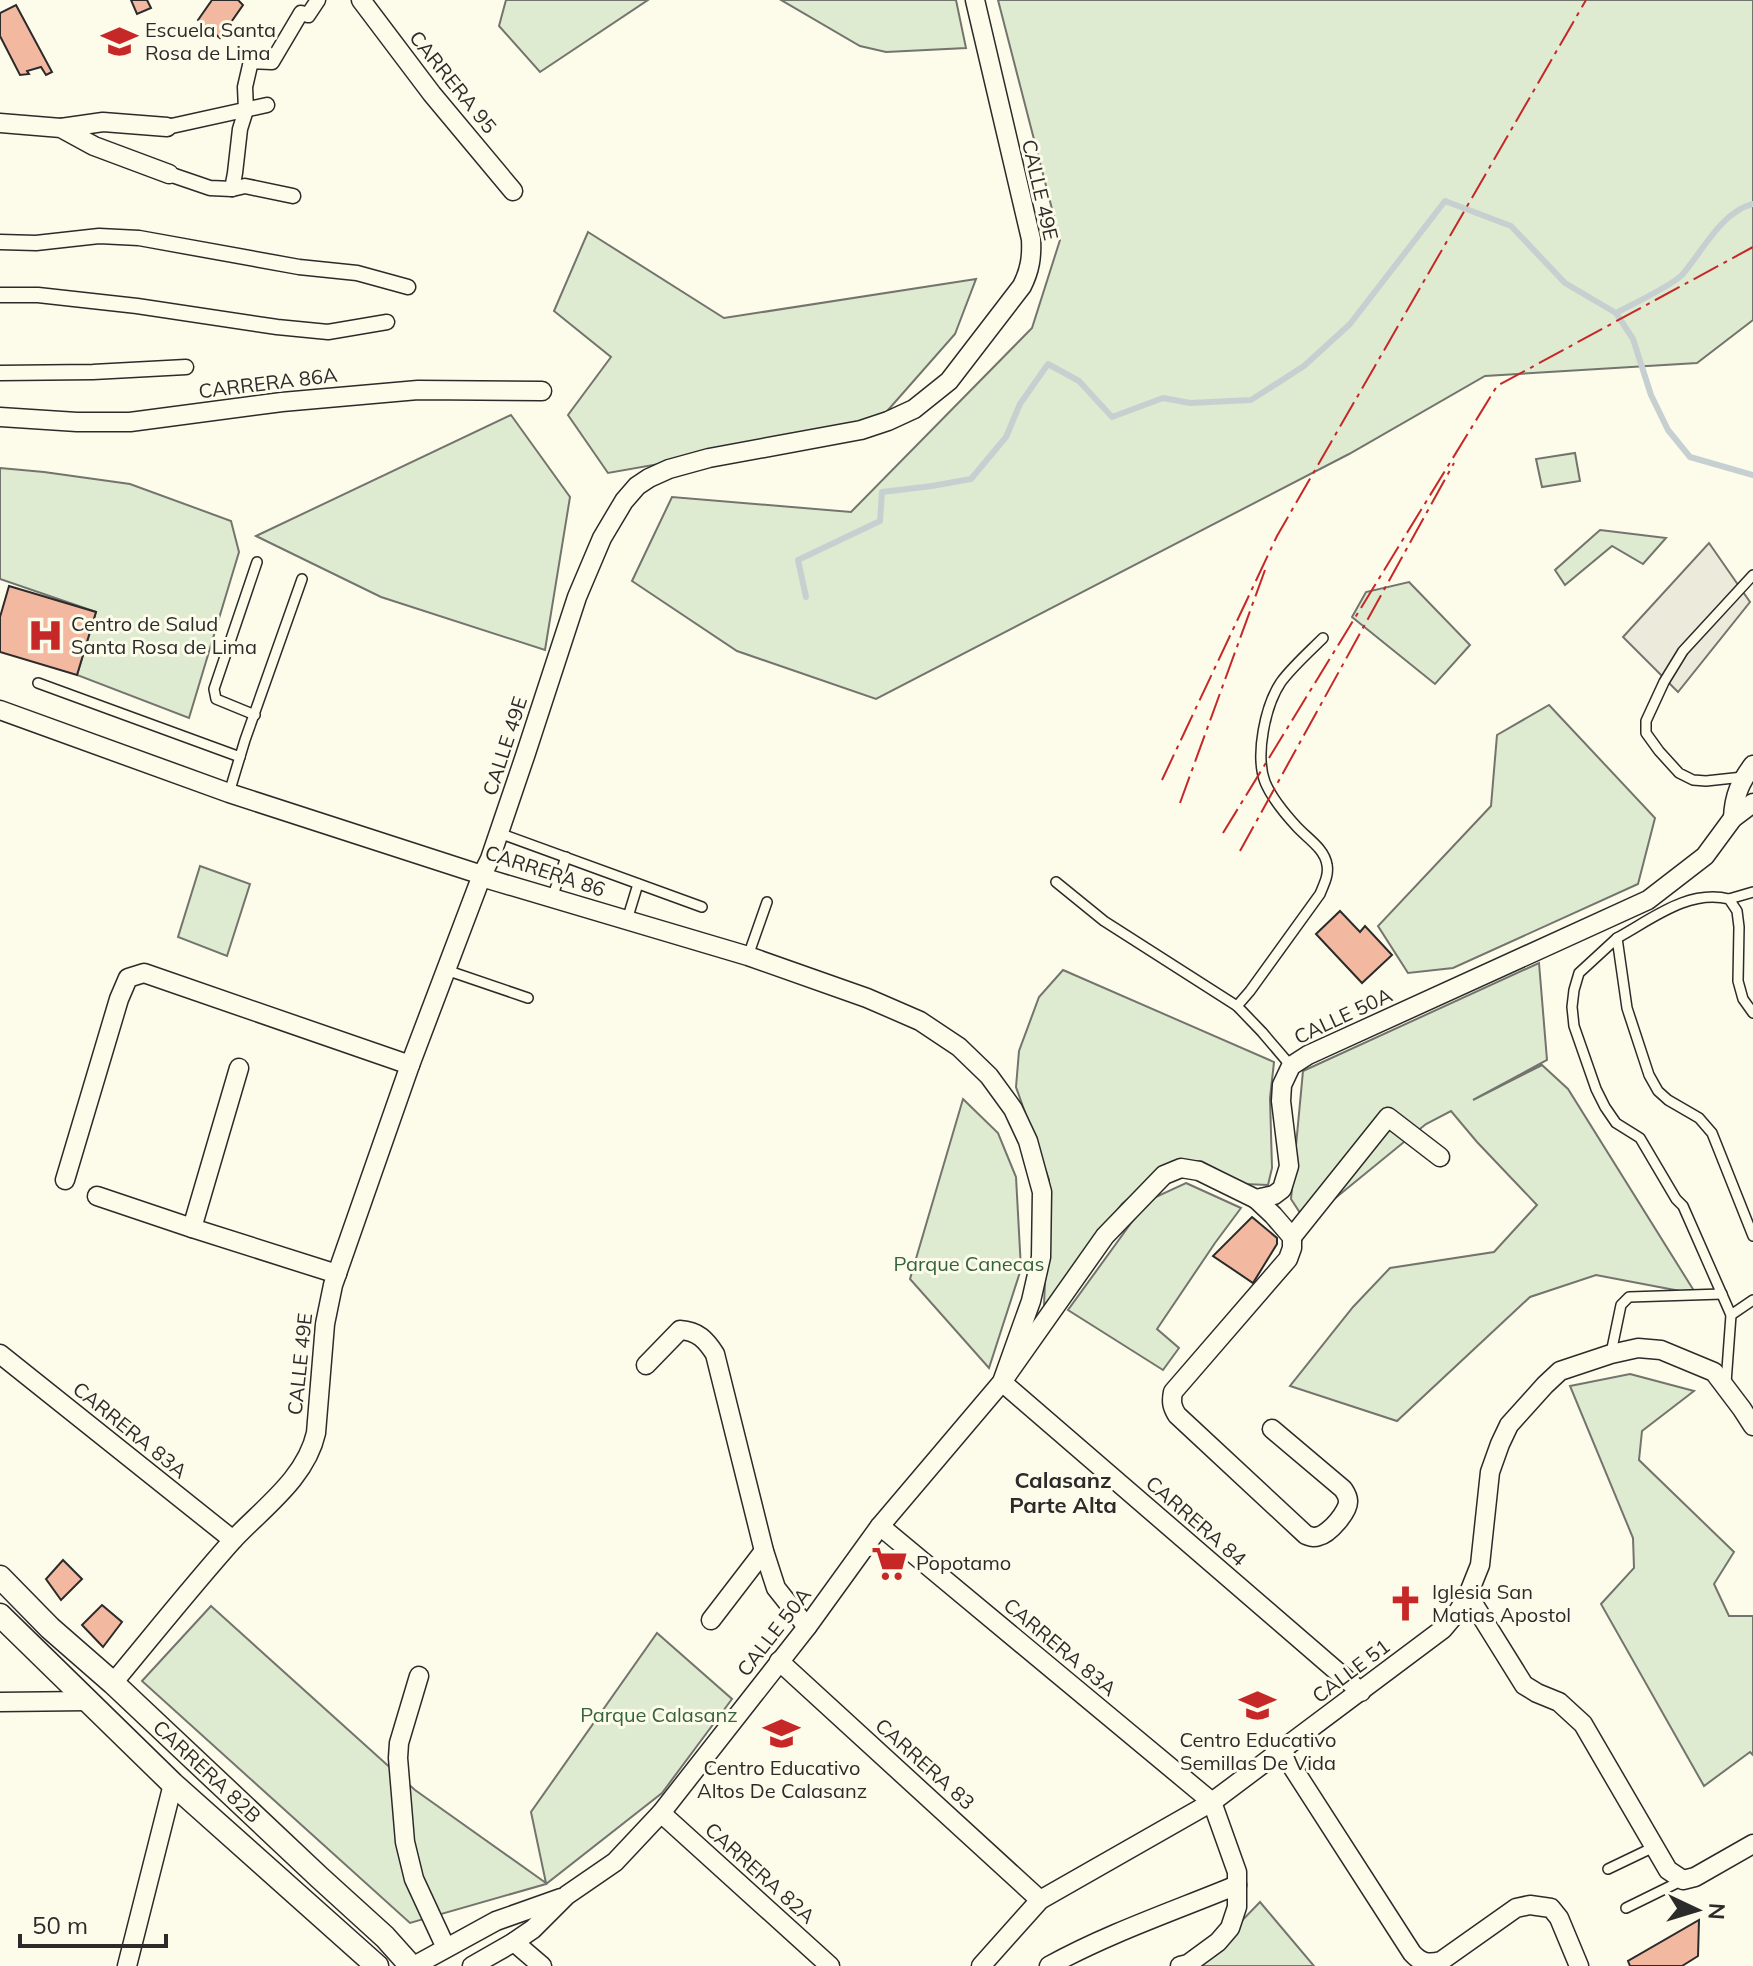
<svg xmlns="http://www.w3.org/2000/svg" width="1753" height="1966" font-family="Mulish,sans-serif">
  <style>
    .green { fill: #deebd1; stroke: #74746e; stroke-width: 2 }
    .parking { fill: #eceadb; stroke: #74746e; stroke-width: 2 }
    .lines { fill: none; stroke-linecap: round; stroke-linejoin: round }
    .stream { stroke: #c7d0d0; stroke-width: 6 }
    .building { fill: #f2b8a0; stroke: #2b2b2b; stroke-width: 2 }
    .service-casing { stroke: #2b2b2b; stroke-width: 12 }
    .pedestrian-casing { stroke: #2b2b2b; stroke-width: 17 }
    .minor-casing { stroke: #2b2b2b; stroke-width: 21 }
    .tertiary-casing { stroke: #2b2b2b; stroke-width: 25 }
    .service { stroke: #fdfbea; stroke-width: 9 }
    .pedestrian { stroke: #fdfbea; stroke-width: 14 }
    .minor { stroke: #fdfbea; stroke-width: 18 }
    .tertiary { stroke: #fdfbea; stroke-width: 22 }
    .power { stroke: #c62828; stroke-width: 2; stroke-dasharray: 28 6 4 6; stroke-linecap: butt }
    .labels { text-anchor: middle; stroke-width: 6; stroke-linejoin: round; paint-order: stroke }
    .poi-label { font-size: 20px; fill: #2b2b2b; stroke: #fdfbea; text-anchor: start }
    .street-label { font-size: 20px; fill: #2b2b2b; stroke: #fdfbea }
    .park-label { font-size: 20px; fill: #34623c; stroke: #fdfbea }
    .neighbourhood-label { font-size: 22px; font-weight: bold; fill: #2b2b2b; stroke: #fdfbea }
  </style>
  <rect width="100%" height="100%" fill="#fdfbea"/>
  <g class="green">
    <path d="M506 0H648L540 72 499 26Z"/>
    <path d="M781 0H956L966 48 886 52 860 46Z"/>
    <path d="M998 0H1753V320L1697 363 1485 376 1349 454 876 699 737 651 632 581 672 497 851 512 1032 328 1060 240Z"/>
    <path d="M588 232 724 318 976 279 955 334 874 426 608 473 568 415 611 357 554 311Z"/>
    <path d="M511 415 570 497 545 650 381 597 256 536Z"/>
    <path d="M1575 453 1580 481 1542 487 1536 459Z"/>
    <path d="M0 468 44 472 130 484 231 521 239 552 189 718 77 675 96 612 0 579Z"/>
    <path d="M1600 530 1666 538 1643 564 1612 546 1565 585 1555 570Z"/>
    <path d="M1409 582 1470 645 1435 684 1352 617 1366 592Z"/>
    <path d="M1549 705 1655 818 1638 884 1453 968 1408 973 1378 926 1491 806 1497 735Z"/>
    <path d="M200 866 250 884 227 956 178 937Z"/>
    <path d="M1539 963 1547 1060 1473 1100 1542 1065 1568 1089 1696 1294 1596 1275 1530 1297 1397 1421 1290 1386 1353 1307 1390 1268 1494 1252 1537 1205 1477 1142 1451 1111 1426 1124 1306 1222 1291 1199 1303 1071Z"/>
    <path d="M1063 970 1274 1062 1270 1098 1272 1168 1268 1185 1244 1184 1201 1161H1173L1122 1204 1044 1306 1049 1180 1016 1087 1019 1051 1039 997Z"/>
    <path d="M963 1099 998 1133 1016 1177 1021 1269 989 1368 910 1279Z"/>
    <path d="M1186 1183 1241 1208 1215 1243 1157 1329 1179 1348 1163 1370 1068 1310 1147 1201Z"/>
    <path d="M1630 1374 1694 1391 1642 1431 1639 1460 1734 1552 1714 1584 1729 1616H1753V1755L1750 1752 1704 1786 1601 1604 1634 1568 1633 1538 1570 1386Z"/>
    <path d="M211 1606 415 1790 546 1883 531 1812 657 1633 732 1699 662 1793 546 1884 410 1923 142 1681Z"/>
    <path d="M1260 1902 1314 1966H1198Z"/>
  </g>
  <path class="parking" d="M1709 543 1750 602 1678 692 1623 637Z"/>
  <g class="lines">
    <g class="stream">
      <path d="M1616 313 1633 339 1651 395 1668 430 1690 457 1753 475"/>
      <path d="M806 597 798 560 880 521 882 492 932 486 971 479 1006 437 1020 404 1048 364 1079 381 1112 417 1163 398 1190 403 1251 400 1304 366 1350 324 1445 201 1511 226 1565 283 1616 313C1631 305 1671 286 1682 275 1702 252 1721 212 1753 204"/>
    </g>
  </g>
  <g class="building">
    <path d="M131 0H147L151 8 137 14Z"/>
    <path d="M212 0H238L243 5 220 38 198 20Z"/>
    <path d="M16 5 52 72 46 75 41 67 27 71 29 74 20 75 0 36V13Z"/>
    <path d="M9 586 96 612 77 675 0 652V617Z"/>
    <path d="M1340 911 1360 932 1365 926 1392 955 1362 983 1316 934Z"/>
    <path d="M1252 1217 1277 1238V1244L1253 1283 1213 1256Z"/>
    <path d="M63 1560 82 1579 61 1600 46 1579Z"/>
    <path d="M102 1605 122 1622 103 1647 82 1625Z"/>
    <path d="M1699 1920 1698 1956 1682 1966H1630L1628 1961Z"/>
  </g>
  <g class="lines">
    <defs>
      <g id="service">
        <path d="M38 683 240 757"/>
        <path d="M255 715 216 699 214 689 257 562"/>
        <path d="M1743 777 1706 781 1693 780 1679 773 1659 751 1646 733V721L1664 682 1683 651 1753 575"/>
        <path d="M229 793 245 740 302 579"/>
        <path d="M499 833 702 907"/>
        <path d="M1056 882 1104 921 1237 1006 1262 1032 1291 1066"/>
        <path d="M552 898 566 857"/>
        <path d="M1729 899 1753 892"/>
        <path d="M627 920 638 884"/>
        <path d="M1617 938C1652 919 1688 889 1729 899L1737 911 1739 927 1738 981 1743 999 1753 1013"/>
        <path d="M748 956 767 902"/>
        <path d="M446 970 528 998"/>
        <path d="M1237 1006 1250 991 1320 894C1324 884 1329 875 1327 865 1325 849 1307 838 1297 827 1285 814 1272 799 1265 782 1255 755 1265 706 1281 682 1293 666 1309 652 1323 638"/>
        <path d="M1731 1315 1753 1300"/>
        <path d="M1611 1353 1621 1305 1629 1297 1722 1294"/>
        <path d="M1726 1383 1731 1315 1683 1206 1676 1199 1640 1138 1616 1123 1605 1107 1596 1089 1574 1026 1572 1007 1574 990 1579 973 1617 938 1627 1008 1649 1075 1658 1091 1668 1100 1699 1118 1712 1133 1753 1236"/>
        <path d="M1608 1869 1656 1846"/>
        <path d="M1626 1908 1683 1880"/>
      </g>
      <g id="pedestrian">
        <path d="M167 127 267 105"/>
        <path d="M169 174 210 188 232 189 245 186 293 196"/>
        <path d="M232 189 235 173 240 129 246 110 245 87 251 61 272 62 301 13 308 15 318 0"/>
        <path d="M0 242 36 243 99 236 139 238 299 267 357 273 408 287"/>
        <path d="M0 295H38L137 306 277 327 328 332 387 322"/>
        <path d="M0 373 93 372 186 367"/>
      </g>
      <g id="minor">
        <path d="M361 0 432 94 513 191"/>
        <path d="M0 123 61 128 94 146 169 174"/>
        <path d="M61 128 103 122 167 127"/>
        <path d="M0 417 77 422H130L282 402 418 390 542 391"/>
        <path d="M0 710 229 793 482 875 488 879 748 956 867 998 920 1021 959 1047 989 1076 1013 1109 1028 1141 1042 1192 1041 1257 1031 1301 1002 1382 880 1526 807 1627 661 1813 615 1862 567 1895 533 1929 514 1942 472 1966"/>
        <path d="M1733 818C1734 796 1740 782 1753 765"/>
        <path d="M239 1068 192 1228 337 1274"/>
        <path d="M65 1180 119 999 128 978 144 973 410 1065"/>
        <path d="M97 1196 192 1228"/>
        <path d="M1256 1199 1273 1215 1292 1237V1248L1288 1259 1173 1392C1171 1402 1172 1407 1177 1415L1306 1535C1312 1537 1313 1538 1319 1536 1329 1534 1349 1511 1348 1501 1348 1496 1345 1492 1343 1489L1272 1429"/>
        <path d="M1292 1237 1388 1117 1440 1157"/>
        <path d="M0 1354 233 1540"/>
        <path d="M646 1365 680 1330C698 1331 706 1340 715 1354L764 1551 776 1588 807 1627"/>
        <path d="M880 1526 1212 1802 1237 1872V1907L1230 1928 1218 1942 1188 1964 1180 1966"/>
        <path d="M1468 1595 1524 1685 1537 1693 1559 1702 1583 1724 1668 1870 1683 1880 1695 1877 1753 1844"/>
        <path d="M711 1620 764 1551"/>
        <path d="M779 1661 1040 1900"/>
        <path d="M419 1676 399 1743 398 1758 405 1842 414 1879 446 1948"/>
        <path d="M113 1683C153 1635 192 1586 233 1540 263 1508 306 1478 316 1433L325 1324 333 1285 410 1065 482 875 490 859 525 756 577 597 602 538 624 501 637 486 649 478 669 469 709 458 861 430 888 421 914 409 949 381 1022 286C1030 270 1032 257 1031 239L975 0"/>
        <path d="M1361 1692 1002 1382 1105 1236 1164 1175 1181 1168 1199 1171 1256 1199 1274 1195 1282 1189 1289 1166 1281 1101 1282 1085 1291 1066 1308 1055 1648 900 1705 856 1733 818 1753 803"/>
        <path d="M0 1702 87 1701"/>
        <path d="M1282 1751 1412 1953C1421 1963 1428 1964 1441 1961L1516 1908 1530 1905 1551 1908 1559 1918 1579 1966"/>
        <path d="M661 1813 830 1966"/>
        <path d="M514 1942 542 1966"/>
        <path d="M127 1966 173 1784"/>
        <path d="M414 1966 496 1921 561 1898"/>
        <path d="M981 1966 1040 1900 1212 1802 1443 1629 1459 1610 1468 1595 1480 1565 1490 1472 1500 1444 1509 1425 1545 1385 1560 1371 1611 1354 1638 1348 1661 1350 1714 1372 1742 1409 1753 1426"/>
        <path d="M1049 1966C1109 1933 1174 1911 1237 1885"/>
      </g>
      <g id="tertiary">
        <path id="s1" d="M0 1577 50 1628 113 1683 319 1877 385 1937 411 1966"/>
        <path d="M0 1615 173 1784 377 1966"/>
      </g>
    </defs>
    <use href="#service" class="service-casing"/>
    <use href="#pedestrian" class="pedestrian-casing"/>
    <use href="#minor" class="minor-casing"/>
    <use href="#tertiary" class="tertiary-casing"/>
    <use href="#service" class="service"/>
    <use href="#pedestrian" class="pedestrian"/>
    <use href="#minor" class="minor"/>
    <use href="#tertiary" class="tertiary"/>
    <g class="power">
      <path d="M1162 780 1277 536 1586 0"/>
      <path d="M1180 803 1265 570"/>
      <path d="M1223 833 1497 386 1753 247"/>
      <path d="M1240 851 1454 463"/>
    </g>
  </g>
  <defs>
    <symbol id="school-bare" viewBox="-9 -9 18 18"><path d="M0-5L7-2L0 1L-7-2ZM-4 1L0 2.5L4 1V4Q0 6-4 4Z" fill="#c62828" stroke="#fdfbea" stroke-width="2.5" paint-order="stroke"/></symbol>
    <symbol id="hospital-bare" viewBox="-9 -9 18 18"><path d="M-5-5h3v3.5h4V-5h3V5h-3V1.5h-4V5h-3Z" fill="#c62828" stroke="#fdfbea" stroke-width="2.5" paint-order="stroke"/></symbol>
    <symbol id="supermarket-bare" viewBox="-9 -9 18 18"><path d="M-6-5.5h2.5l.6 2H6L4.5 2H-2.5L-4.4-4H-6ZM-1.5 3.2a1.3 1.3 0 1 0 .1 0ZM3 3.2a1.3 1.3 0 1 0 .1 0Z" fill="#c62828" stroke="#fdfbea" stroke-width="2.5" paint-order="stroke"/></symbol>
    <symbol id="church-bare" viewBox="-9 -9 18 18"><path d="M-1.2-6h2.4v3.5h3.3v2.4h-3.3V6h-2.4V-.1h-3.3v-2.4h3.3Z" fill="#c62828" stroke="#fdfbea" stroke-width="2.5" paint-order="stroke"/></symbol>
  </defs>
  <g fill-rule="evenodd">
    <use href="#school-bare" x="94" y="16" width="51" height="51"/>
    <use href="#hospital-bare" x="20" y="610" width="51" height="51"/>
    <use href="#supermarket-bare" x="864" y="1538" width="51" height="51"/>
    <use href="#church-bare" x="1380" y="1578" width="51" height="51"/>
    <use href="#school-bare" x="1232" y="1680" width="51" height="51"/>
    <use href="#school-bare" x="756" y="1708" width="51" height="51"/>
  </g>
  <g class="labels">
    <g class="poi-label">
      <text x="145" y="37">Escuela Santa<tspan x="145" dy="23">Rosa de Lima</tspan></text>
      <text x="71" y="631">Centro de Salud<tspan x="71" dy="23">Santa Rosa de Lima</tspan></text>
      <text x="916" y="1570">Popotamo</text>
      <text x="1432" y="1599">Iglesia San<tspan x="1432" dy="23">Matias Apostol</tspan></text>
      <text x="1258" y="1747" text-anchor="middle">Centro Educativo<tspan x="1258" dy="23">Semillas De Vida</tspan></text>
      <text x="782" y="1775" text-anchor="middle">Centro Educativo<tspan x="782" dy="23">Altos De Calasanz</tspan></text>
    </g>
    <g class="street-label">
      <text transform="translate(453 82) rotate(51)" y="7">CARRERA 95</text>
      <text transform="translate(1040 190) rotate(77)" y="7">CALLE 49E</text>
      <text transform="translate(268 383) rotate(-7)" y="7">CARRERA 86A</text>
      <text transform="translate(505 746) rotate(-72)" y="7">CALLE 49E</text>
      <text transform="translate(545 871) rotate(18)" y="7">CARRERA 86</text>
      <text transform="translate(1343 1016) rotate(-25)" y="7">CALLE 50A</text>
      <text transform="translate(300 1364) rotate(-84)" y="7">CALLE 49E</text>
      <text transform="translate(130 1430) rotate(39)" y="7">CARRERA 83A</text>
      <text transform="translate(1196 1521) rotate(41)" y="7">CARRERA 84</text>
      <text transform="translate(774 1632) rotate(-52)" y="7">CALLE 50A</text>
      <text transform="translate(1060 1647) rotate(40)" y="7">CARRERA 83A</text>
      <text transform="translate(1351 1671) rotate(-37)" y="7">CALLE 51</text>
      <text transform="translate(925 1764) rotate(42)" y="7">CARRERA 83</text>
      <text dy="7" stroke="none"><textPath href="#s1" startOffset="284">CARRERA 82B</textPath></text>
      <text transform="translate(760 1873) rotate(42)" y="7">CARRERA 82A</text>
    </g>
    <g class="park-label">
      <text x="969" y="1271">Parque Canecas</text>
      <text x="659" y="1722">Parque Calasanz</text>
    </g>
    <g class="neighbourhood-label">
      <text x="1063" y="1488">Calasanz<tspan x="1063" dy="25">Parte Alta</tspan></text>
    </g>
  </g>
  <g transform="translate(1697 1910) rotate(94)" stroke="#fdfbea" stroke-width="6" paint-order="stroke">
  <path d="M0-6L14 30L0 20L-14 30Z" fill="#2b2b2b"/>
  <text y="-12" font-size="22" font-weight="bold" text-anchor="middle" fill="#2b2b2b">N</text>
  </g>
  <path d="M20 1934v12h146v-12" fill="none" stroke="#2b2b2b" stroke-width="4"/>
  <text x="32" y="1934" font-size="24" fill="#2b2b2b" stroke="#fdfbea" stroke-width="6" paint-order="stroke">50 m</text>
</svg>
